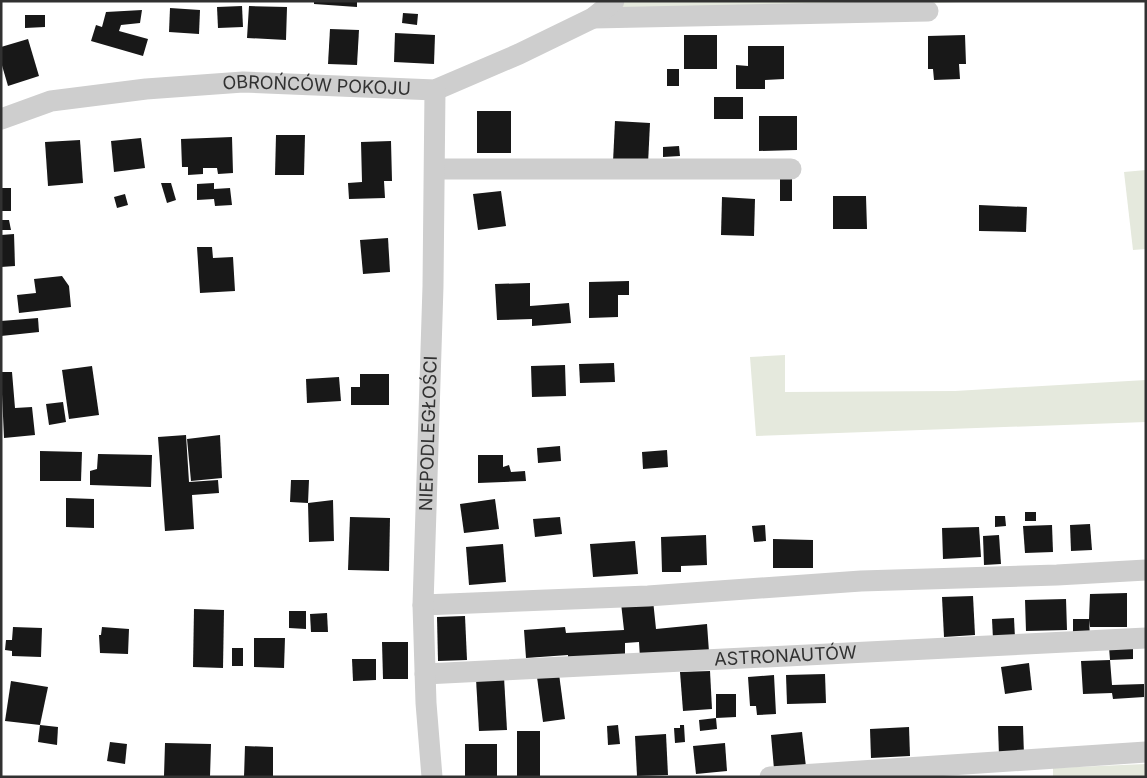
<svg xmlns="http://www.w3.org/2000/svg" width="1147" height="778" font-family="Inter,sans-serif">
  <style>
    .green { fill: #e5e9dd }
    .building { fill: #181818 }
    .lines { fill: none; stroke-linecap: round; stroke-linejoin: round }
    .minor { stroke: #cecece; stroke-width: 21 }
    .labels { text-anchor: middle; stroke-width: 5; stroke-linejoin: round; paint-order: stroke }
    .street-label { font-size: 18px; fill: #313131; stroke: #fff }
  </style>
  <rect width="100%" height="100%" fill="#fff"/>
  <g class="green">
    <path d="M626 1H989L718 11 606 17Z"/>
    <path d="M1146 170V249L1133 250 1124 172Z"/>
    <path d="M785 355V392L955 391 1146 380V422L756 436 750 357Z"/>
    <path d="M1146 764V777H1053V768Z"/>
  </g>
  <g class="building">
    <path d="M314 1H357V7L314 4Z"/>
    <path d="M242 6 243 27 218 28 217 7Z"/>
    <path d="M249 6 287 7 286 40 247 38Z"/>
    <path d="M170 8 200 10 199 34 169 32Z"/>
    <path d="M142 10 140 23 121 25 119 31 148 39 143 56 91 41 96 25 102 27 106 12Z"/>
    <path d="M403 13 418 14 417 25 402 23Z"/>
    <path d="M25 15H45V27L25 28Z"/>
    <path d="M330 29 359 30 357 65 328 64Z"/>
    <path d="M395 33 435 35 434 64 394 62Z"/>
    <rect x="684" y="35" width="33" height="34"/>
    <path d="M965 35 966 64H959L960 79 934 80 933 69H928V36Z"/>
    <path d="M28 39 39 76 8 86 1 62V47Z"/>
    <path d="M748 46H784V79L765 80V89H736V65L748 66Z"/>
    <rect x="667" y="69" width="12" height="17"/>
    <rect x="714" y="97" width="29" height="22"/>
    <rect x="477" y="111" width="34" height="42"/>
    <path d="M759 116H797V150L759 151Z"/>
    <path d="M615 121 650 123 648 164 613 162Z"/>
    <path d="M276 135H305L304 175H275Z"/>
    <path d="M232 137 233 173 218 174 217 168H203V174L188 175V167H182L181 139Z"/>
    <path d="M141 138 145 168 114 172 111 141Z"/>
    <path d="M80 140 83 183 48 186 45 142Z"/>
    <path d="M391 141 392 181H384L385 198 349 199 348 183 362 182 361 142Z"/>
    <path d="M679 146 680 156 663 157V147Z"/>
    <rect x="780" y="177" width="12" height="24"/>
    <path d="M161 183H171L176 200 167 203Z"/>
    <path d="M214 183V189L230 188 232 205 215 206 214 199 197 200V184Z"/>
    <rect x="1" y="188" width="10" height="23"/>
    <path d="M501 191 506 226 478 230 473 194Z"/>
    <path d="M125 194 128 205 117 208 114 197Z"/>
    <path d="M833 196H866L867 229H833Z"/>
    <path d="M722 197 755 199 754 236 721 235Z"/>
    <path d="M979 205 1027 207 1026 232 979 231Z"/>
    <path d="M1 220H9L11 230H1Z"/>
    <path d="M14 234 15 266 1 267V235Z"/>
    <path d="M388 238 390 272 363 274 360 240Z"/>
    <path d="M197 247H212L213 258 233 257 235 291 200 293Z"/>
    <path d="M62 276 69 286 71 307 19 313 17 295 36 293 34 279Z"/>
    <path d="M629 281V295H618V317L589 318V282Z"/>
    <path d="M530 283V306L569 303 571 323 532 326V319L497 320 495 284Z"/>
    <path d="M38 318 39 332 1 336V321Z"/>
    <path d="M614 363 615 382 580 383 579 364Z"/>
    <path d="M565 365 566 396 532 397 531 366Z"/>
    <path d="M92 366 99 415 69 419 62 370Z"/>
    <path d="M1 372H12L15 408 32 407 35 435 4 438Z"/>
    <path d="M360 374H389V405H351V387H360Z"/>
    <path d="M339 377 341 401 307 403 306 379Z"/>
    <path d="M63 402 66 422 49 425 46 404Z"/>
    <path d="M186 435 189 482 218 480 219 493 192 495 194 529 165 531 158 437Z"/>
    <path d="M220 435 222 478 191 481 187 439Z"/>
    <path d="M560 446 561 461 538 463 537 448Z"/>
    <path d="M667 450 668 467 643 469 642 452Z"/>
    <path d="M40 451 82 452 81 481H40Z"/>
    <path d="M98 454 152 455 151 487 90 485V471L97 469Z"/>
    <path d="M478 455H503V467L509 465 511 472 525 471 526 481 478 483Z"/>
    <path d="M291 480H309L308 503 333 500 334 541 309 542 308 503 290 502Z"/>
    <path d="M66 498 94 499V528L66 527Z"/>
    <path d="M495 499 499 529 464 533 460 504Z"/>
    <rect x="1025" y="512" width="11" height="9"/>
    <path d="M995 516H1005L1006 526 995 527Z"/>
    <path d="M350 517 390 518 389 571 348 570Z"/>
    <path d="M560 517 562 534 535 537 533 519Z"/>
    <path d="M1090 524 1092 550 1071 551 1070 525Z"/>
    <path d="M765 525 766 541 754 542 752 526Z"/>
    <path d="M1052 525 1053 552 1025 553 1023 526Z"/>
    <path d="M979 527 981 557 943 559 942 528Z"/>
    <path d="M706 535 707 565 681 566V572H662L661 537Z"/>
    <path d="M999 535 1001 564 984 565 983 536Z"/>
    <path d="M773 539 813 540V568H773Z"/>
    <path d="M635 541 638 574 593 577 590 544Z"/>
    <path d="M503 544 506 582 469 585 466 547Z"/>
    <path d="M1127 593V627H1090L1089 620 1090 637 1073 638V619H1089L1090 594Z"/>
    <path d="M973 596 975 635 944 637 942 597Z"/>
    <path d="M1066 599 1067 630 1026 631 1025 600Z"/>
    <path d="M653 600 656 629 707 624 709 652 640 658 639 642 625 643V657L568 660V655L526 658 524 630 565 627 566 633 624 630 621 603Z"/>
    <path d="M194 609 224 610 223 668 193 667Z"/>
    <path d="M289 611H306V629L289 628Z"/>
    <path d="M327 613 328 632H311L310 614Z"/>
    <path d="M465 616 467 660 438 661 437 617Z"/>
    <path d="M1014 618 1015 638 993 639 992 619Z"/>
    <path d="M13 627 42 628 41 657 12 656V651L5 650 6 640H12Z"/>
    <path d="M102 627 129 629 128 654 100 653 99 635H101Z"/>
    <path d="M254 638H285L284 668 254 667Z"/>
    <path d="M382 642H408V679H383Z"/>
    <path d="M1133 646V659L1110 660 1112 685 1144 684V697L1113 699 1112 693 1083 694 1081 661 1110 660 1109 647Z"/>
    <rect x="232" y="648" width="11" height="18"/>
    <path d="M352 659H376V680L353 681Z"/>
    <path d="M1029 663 1032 690 1005 694 1001 667Z"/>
    <path d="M710 671 712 709 683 711 680 672Z"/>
    <path d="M559 674 565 719 543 722 537 677Z"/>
    <path d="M825 674 826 703 787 704 786 675Z"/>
    <path d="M774 675 776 714 757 715 756 706H750L748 677Z"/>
    <path d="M504 677 507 730 479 731 476 679Z"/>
    <path d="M11 681 48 687 40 725 5 721Z"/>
    <path d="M716 694H736V717L716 718 717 729 700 731 699 720 716 718Z"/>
    <path d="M40 725 58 727 57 745 38 742Z"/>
    <path d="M618 725 620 744 608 745 607 726Z"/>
    <path d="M680 725H684L685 742 675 743 674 728H680Z"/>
    <path d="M998 726H1023L1024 755 999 756Z"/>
    <path d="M909 727 910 756 871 758 870 729Z"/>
    <rect x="517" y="731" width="23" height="46"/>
    <path d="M802 732 806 767 774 769 771 735Z"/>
    <path d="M666 734 668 775 637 776 635 736Z"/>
    <path d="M110 742 127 744 125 764 107 761Z"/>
    <path d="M165 743 211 744 210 777 164 776Z"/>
    <path d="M725 743 727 771 696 774 693 746Z"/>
    <rect x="465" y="744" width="32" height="33"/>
    <path d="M245 746 273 747V777H244Z"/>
  </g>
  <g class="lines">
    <g class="minor">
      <path d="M593 18 928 11"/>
      <path id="s1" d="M1 119 51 101 146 89 243 82 435 90 519 54 593 18 614 1"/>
      <path d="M435 169H791"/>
      <path d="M423 605 648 596 861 581 1057 575 1146 570"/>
      <path id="s2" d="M425 674 1146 638"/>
      <path id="s3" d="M432 777 426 703 423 605 433 286 435 90"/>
      <path d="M770 777 1146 752"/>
    </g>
  </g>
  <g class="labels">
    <g class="street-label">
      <text dy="6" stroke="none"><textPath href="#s1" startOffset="320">OBROŃCÓW POKOJU</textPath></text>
      <text dy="6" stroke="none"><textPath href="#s3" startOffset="344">NIEPODLEGŁOŚCI</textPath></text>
      <text dy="6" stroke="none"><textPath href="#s2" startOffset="361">ASTRONAUTÓW</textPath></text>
    </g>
  </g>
  <rect width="1147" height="778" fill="none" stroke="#313131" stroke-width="5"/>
</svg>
